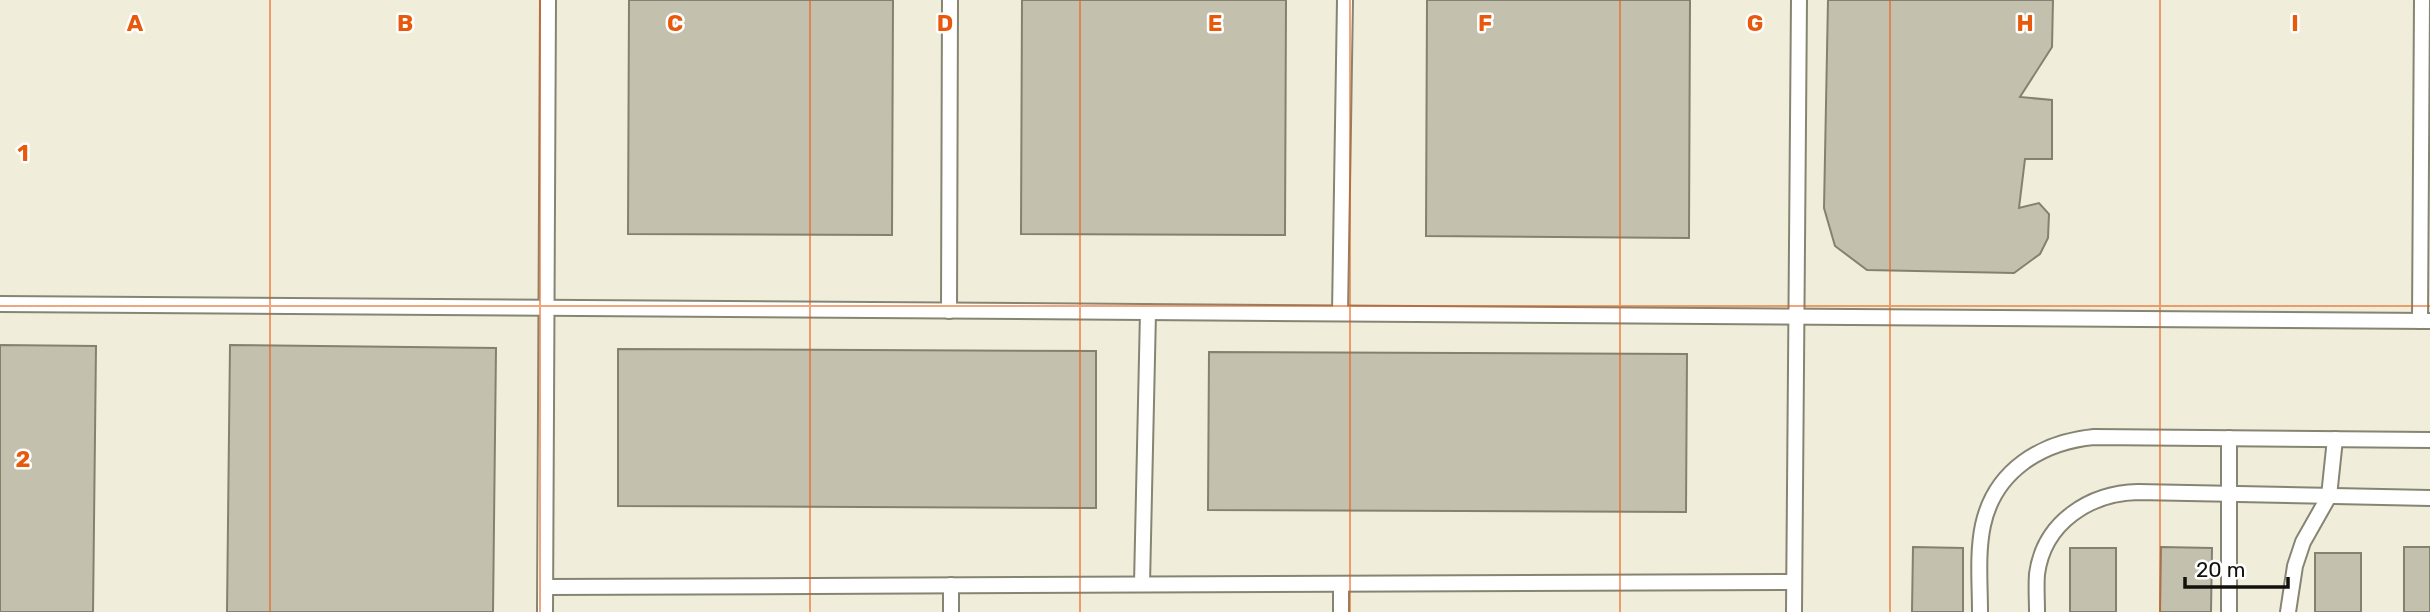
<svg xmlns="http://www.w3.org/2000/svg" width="2430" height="612" font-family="Rubik,sans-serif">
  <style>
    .building { fill: #c3c1ae; stroke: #838170; stroke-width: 2 }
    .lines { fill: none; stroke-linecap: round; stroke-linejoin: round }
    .lane-casing { stroke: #868472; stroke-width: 18 }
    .lane { stroke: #fff; stroke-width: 14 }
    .grid { fill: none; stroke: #e8590c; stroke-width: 2; stroke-opacity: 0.55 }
    .grid-label { font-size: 23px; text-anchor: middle; font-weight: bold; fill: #e8590c; stroke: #fff; stroke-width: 5; stroke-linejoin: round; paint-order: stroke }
  </style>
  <rect width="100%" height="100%" fill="#f0edda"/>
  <g class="building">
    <path d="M629 0H893L892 235 628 234Z"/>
    <path d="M1022 0H1286L1285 235 1021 234Z"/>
    <path d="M1427 0H1690L1689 238 1426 236Z"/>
    <path d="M1828 0H2053L2052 47 2020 97 2052 100V159H2025L2019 208 2039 203 2049 214 2048 238 2040 254 2014 273 1867 270 1835 246 1824 208Z"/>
    <path d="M0 345 96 346 93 612H0Z"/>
    <path d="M230 345 496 348 493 612H227Z"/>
    <path d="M618 349 1096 351V508L618 506Z"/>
    <path d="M1209 352 1687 354 1686 512 1208 510Z"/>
    <path d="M1913 547 1963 548V612H1912Z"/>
    <path d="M2161 547 2212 548 2211 612H2160Z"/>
    <rect x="2404" y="547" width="26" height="65"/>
    <rect x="2070" y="548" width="46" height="64"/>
    <rect x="2315" y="553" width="46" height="59"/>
  </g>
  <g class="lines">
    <defs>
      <g id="lane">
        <path d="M0 304 2430 321"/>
        <path d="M949 311 950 0"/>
        <path d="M1340 313 1345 0"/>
        <path d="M2420 321 2422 0"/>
        <path d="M1142 584 1148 312"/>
        <path d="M546 587 1794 582"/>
        <path d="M545 612 548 0"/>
        <path d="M951 612V585"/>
        <path d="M1341 612V584"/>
        <path d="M1794 612 1799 0"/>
        <path d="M1980 612C1980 584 1977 553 1983 525 1995 470 2042 442 2094 437L2430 440"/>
        <path d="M2037 612C2037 599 2036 586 2037 574 2044 522 2090 493 2138 492L2430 498"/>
        <path d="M2229 612V438"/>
        <path d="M2288 612 2295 566 2303 542 2329 496 2335 439"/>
      </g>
    </defs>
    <use href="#lane" class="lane-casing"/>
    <use href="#lane" class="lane"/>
  </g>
  <path class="grid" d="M270 0V612M540 0V612M810 0V612M1080 0V612M1350 0V612M1620 0V612M1890 0V612M2160 0V612M0 306H2430"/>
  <g class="grid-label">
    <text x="135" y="31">A</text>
    <text x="405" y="31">B</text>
    <text x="675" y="31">C</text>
    <text x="945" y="31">D</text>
    <text x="1215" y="31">E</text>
    <text x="1485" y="31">F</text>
    <text x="1755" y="31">G</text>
    <text x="2025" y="31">H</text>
    <text x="2295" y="31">I</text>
    <text x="23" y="161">1</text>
    <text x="23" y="467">2</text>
  </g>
  <path d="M2185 577v10h103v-10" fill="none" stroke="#12110b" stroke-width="3.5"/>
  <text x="2196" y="577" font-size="21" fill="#12110b" stroke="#ffffff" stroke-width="5" paint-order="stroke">20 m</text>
</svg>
